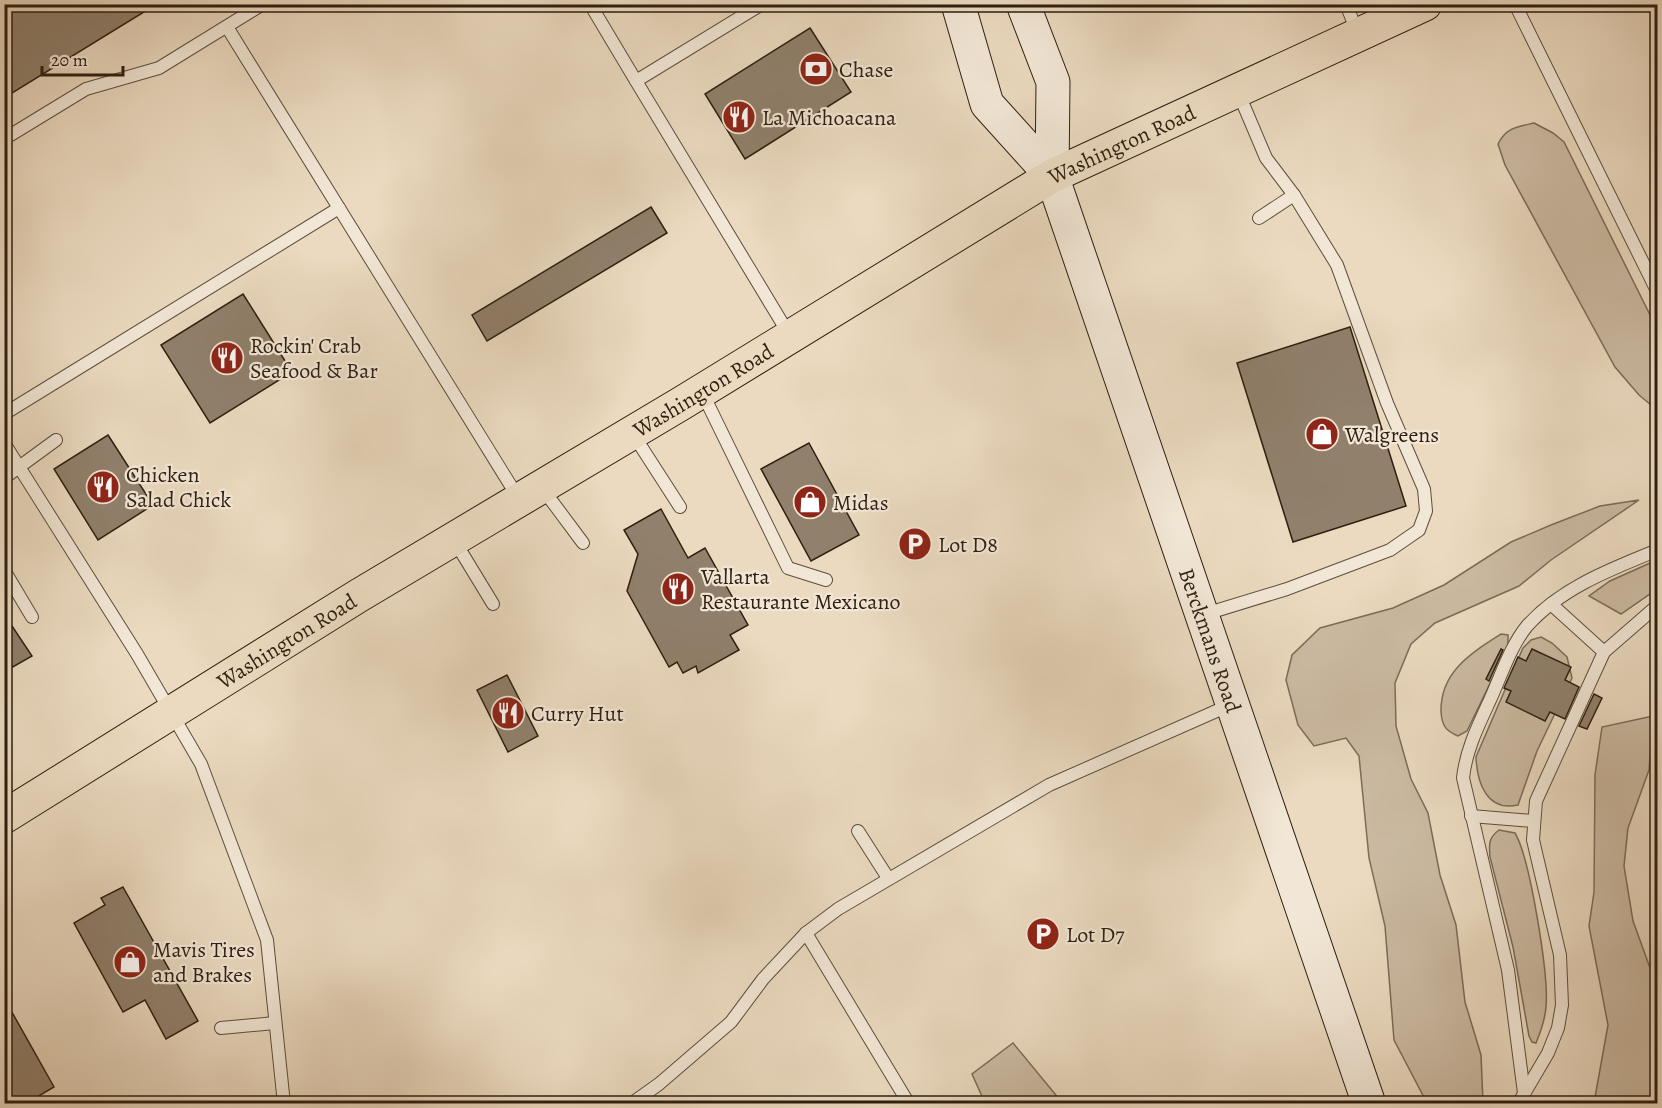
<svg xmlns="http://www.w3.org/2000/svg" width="1662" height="1108" font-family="Alegreya,serif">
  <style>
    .green { fill: #cbbaa2; stroke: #7c6c59; stroke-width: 1.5 }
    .building { fill: #90806c; stroke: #2e1f10; stroke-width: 1.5 }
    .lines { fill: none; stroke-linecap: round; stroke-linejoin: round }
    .lane-casing { stroke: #5d4e3c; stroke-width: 14 }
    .secondary-casing { stroke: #2e1f10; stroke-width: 35 }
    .primary-casing { stroke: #2e1f10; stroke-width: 35 }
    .lane { stroke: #f2e7d6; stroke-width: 12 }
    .secondary { stroke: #f2e7d6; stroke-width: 33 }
    .primary { stroke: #ebdac0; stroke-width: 33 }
    .labels { text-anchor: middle; stroke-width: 4.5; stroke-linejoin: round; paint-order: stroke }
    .poi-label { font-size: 22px; fill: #2e1f10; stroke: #f2e7d6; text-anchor: start }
    .street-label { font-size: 22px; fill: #2e1f10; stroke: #f2e7d6 }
  </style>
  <rect width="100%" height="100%" fill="#ebdac0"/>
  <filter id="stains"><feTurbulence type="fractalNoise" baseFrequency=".00333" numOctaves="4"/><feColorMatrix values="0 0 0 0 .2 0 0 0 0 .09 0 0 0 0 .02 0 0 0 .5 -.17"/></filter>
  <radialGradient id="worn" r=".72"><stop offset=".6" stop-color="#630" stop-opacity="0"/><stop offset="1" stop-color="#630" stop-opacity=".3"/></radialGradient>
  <g class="green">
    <path d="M1534 123 1553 133 1564 142 1657 329V410L1639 395 1615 367 1505 165 1498 144C1506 128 1516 127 1534 123Z"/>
    <path d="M1639 500 1551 560 1519 586 1435 623 1411 644 1395 683 1396 726 1411 779 1428 813 1440 875 1456 925 1465 1002 1481 1055 1483 1103H1427L1394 1040 1385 926 1369 858 1359 756 1346 738 1314 746 1298 725 1286 680 1292 655 1320 628 1393 608 1444 585 1511 542 1551 525 1600 506Z"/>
    <path d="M1657 560V589L1621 614 1589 596 1610 581Z"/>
    <path d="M1501 634 1508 635V646L1467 731 1458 736C1446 731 1442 726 1441 712 1440 672 1471 653 1501 634Z"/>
    <path d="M1541 637 1552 643 1567 657 1572 678 1537 751 1518 805C1487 812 1477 783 1476 757L1523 648 1531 640Z"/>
    <path d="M1653 716 1649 770 1628 828 1624 866 1633 921 1653 976 1657 980V1103H1594L1608 1025 1589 926 1594 892 1595 775 1602 727Z"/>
    <path d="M1499 830 1515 833C1530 858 1549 976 1546 1007 1545 1020 1541 1031 1536 1043L1532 1042 1529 1036 1513 947 1490 857C1489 845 1488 838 1499 830Z"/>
    <path d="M1013 1043 1060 1100 1063 1103H985L972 1074Z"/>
  </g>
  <g class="building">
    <path d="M4 4H157L4 98Z"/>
    <path d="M810 28 851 92 745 159 705 94Z"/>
    <path d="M651 207 667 233 487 341 472 315Z"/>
    <path d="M243 294 292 372 210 423 161 345Z"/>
    <path d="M1350 327 1406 506 1293 542 1237 363Z"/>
    <path d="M108 435 153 505 98 540 54 469Z"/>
    <path d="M809 443 859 535 811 561 761 469Z"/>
    <path d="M661 509 688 558 705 548 748 625 730 635 739 650 698 673 696 666 683 673 677 662 669 667 627 591 638 554 624 530Z"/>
    <path d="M4 614 32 656 4 672Z"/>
    <path d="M1501 649 1503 650 1489 681 1486 679Z"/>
    <path d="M1532 649 1571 667 1565 680 1579 687 1565 719 1550 712 1545 721 1506 702 1511 691 1504 688 1518 657 1526 661Z"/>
    <path d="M507 675 538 736 508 752 477 690Z"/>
    <path d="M1594 694 1602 698 1587 729 1579 726Z"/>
    <path d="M123 887 198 1021 166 1039 145 1000 123 1012 74 923 105 905 101 898Z"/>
    <path d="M4 998 54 1087 25 1104H4Z"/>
  </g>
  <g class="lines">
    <defs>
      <g id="lane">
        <path d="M590 4 636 81 762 4"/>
        <path d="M1346 4 1358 34"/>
        <path d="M1515 4 1658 293"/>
        <path d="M227 27 519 499"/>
        <path d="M636 81 790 336"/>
        <path d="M1238 92 1266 158 1294 195 1259 218"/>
        <path d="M4 139 86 89 159 68 263 4"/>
        <path d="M702 392 788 568 826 580"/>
        <path d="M4 414 339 208"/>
        <path d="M633 434 680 507"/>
        <path d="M4 443 137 654 201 764 267 940 284 1104"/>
        <path d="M4 478 56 440"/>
        <path d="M542 488 583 543"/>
        <path d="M454 540 493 604"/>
        <path d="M4 570 32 617"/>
        <path d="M1551 604 1604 652"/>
        <path d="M1202 615 1287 589 1390 550 1419 530 1426 511 1424 489 1387 403 1337 265 1294 195"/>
        <path d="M1471 816 1533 821"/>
        <path d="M858 831 888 878"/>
        <path d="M806 933 909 1104"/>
        <path d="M221 1028 275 1023"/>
        <path d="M1524 1093 1508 970 1463 778C1466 750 1478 726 1490 700 1501 676 1510 647 1527 626 1561 588 1611 569 1658 550"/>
        <path d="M631 1104 659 1084 731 1022 763 979 806 933 838 909 1049 785 1230 705"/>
        <path d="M1518 1104 1548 1053 1558 1028 1562 1005 1560 955 1533 840 1536 801 1604 652 1658 605"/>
      </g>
      <g id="secondary">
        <path d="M958 4 987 104 1052 176"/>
        <path id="s1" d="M1023 4 1053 82 1052 176 1369 1104"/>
      </g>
      <g id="primary">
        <path id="s2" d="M4 817 358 596 682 403 1052 176 1425 4"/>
      </g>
    </defs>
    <use href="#lane" class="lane-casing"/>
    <use href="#secondary" class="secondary-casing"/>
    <use href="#primary" class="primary-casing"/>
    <use href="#lane" class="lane"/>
    <use href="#secondary" class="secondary"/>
    <use href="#primary" class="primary"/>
  </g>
  <defs>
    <symbol id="bank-disc" viewBox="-11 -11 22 22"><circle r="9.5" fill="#8f2418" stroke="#f2e7d6"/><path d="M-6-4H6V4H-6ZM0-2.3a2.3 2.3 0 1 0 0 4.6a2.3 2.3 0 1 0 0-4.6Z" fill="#fff"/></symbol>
    <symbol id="restaurant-disc" viewBox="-11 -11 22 22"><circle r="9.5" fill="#8f2418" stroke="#f2e7d6"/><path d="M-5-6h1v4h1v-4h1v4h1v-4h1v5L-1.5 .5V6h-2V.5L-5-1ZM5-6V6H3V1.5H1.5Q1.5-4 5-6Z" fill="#fff"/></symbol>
    <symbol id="shop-disc" viewBox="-11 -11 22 22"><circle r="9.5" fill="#8f2418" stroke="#f2e7d6"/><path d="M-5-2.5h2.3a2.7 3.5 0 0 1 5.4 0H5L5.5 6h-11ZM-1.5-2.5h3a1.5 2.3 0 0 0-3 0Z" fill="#fff"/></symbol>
    <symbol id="parking-disc" viewBox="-11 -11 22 22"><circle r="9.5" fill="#8f2418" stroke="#f2e7d6"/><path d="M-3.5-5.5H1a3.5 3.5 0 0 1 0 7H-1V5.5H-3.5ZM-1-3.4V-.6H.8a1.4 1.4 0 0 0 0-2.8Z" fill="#fff"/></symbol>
  </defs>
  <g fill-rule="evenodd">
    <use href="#bank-disc" x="797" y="50" width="38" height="38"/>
    <use href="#restaurant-disc" x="720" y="98" width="38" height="38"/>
    <use href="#restaurant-disc" x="208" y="339" width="38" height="38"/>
    <use href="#shop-disc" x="1303" y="415" width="38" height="38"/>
    <use href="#restaurant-disc" x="84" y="468" width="38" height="38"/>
    <use href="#shop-disc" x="791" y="483" width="38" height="38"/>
    <use href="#parking-disc" x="896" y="525" width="38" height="38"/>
    <use href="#restaurant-disc" x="659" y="570" width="38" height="38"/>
    <use href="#restaurant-disc" x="489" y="694" width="38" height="38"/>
    <use href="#parking-disc" x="1024" y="915" width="38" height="38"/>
    <use href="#shop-disc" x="111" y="943" width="38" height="38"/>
  </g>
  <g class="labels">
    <g class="poi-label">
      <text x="839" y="77">Chase</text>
      <text x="762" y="125">La Michoacana</text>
      <text x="250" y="353">Rockin' Crab<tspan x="250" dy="25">Seafood &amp; Bar</tspan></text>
      <text x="1345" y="442">Walgreens</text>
      <text x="126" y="482">Chicken<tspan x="126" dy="25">Salad Chick</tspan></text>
      <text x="833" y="510">Midas</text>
      <text x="938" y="552">Lot D8</text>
      <text x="701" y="584">Vallarta<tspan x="701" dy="25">Restaurante Mexicano</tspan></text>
      <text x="531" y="721">Curry Hut</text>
      <text x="1066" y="942">Lot D7</text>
      <text x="153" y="957">Mavis Tires<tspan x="153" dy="25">and Brakes</tspan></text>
    </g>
    <g class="street-label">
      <text dy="8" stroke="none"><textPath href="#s2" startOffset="1305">Washington Road</textPath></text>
      <text dy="8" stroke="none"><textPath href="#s2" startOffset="819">Washington Road</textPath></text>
      <text dy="8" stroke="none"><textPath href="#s1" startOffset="668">Berckmans Road</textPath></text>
      <text dy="8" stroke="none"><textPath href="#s2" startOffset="333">Washington Road</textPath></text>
    </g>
  </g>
  <rect width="1662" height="1108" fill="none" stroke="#ebdac0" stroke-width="24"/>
  <rect x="6" y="6" width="1650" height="1096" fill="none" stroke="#2e1f10" stroke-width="3"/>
  <rect x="12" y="12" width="1638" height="1084" fill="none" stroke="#2e1f10" stroke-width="1.5"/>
  <path d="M42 66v9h81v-9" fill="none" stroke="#2e1f10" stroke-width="3"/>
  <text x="51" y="66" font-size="18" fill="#2e1f10" stroke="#f2e7d6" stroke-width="4.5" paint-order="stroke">20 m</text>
  <rect width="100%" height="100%" filter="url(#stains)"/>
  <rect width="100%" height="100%" fill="url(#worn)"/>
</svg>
